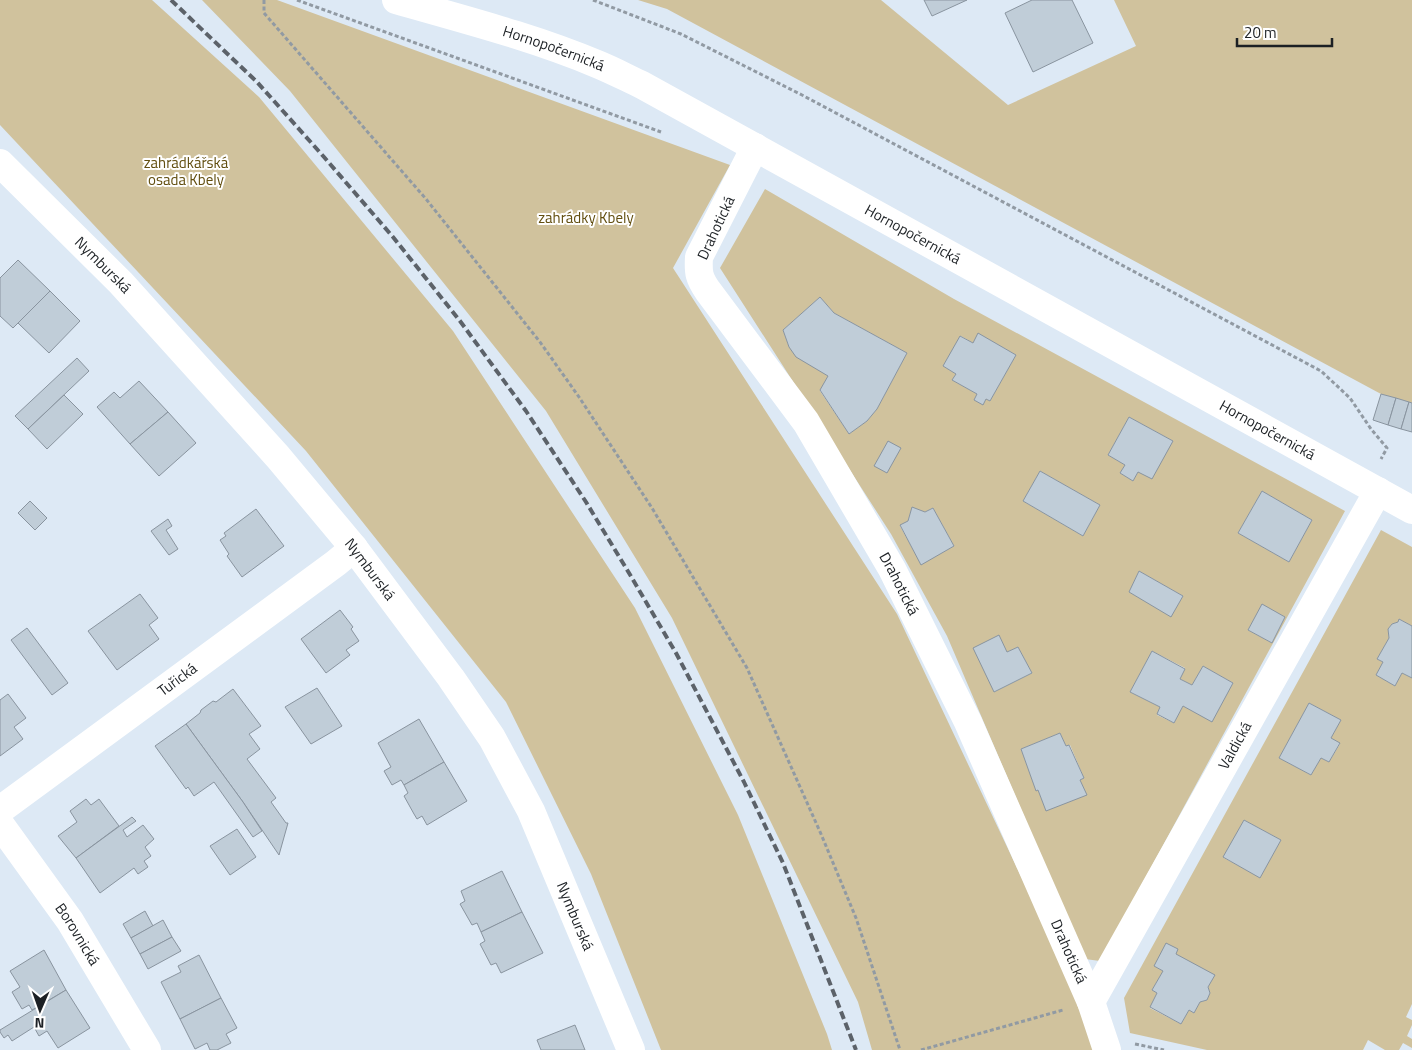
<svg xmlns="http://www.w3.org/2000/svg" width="1412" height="1050" font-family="'Titillium Web',sans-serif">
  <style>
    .green { fill: #d0c29d; fill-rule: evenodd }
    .building { fill: #c0cdd8; stroke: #89949f }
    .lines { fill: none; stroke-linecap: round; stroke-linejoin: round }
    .path { stroke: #919aa3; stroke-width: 3; stroke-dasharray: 4 2.5; stroke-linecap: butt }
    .minor { stroke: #fff; stroke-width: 28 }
    .rail { stroke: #5c6269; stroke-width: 4; stroke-dasharray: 8 4; stroke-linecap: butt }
    .labels { text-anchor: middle; stroke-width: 4; stroke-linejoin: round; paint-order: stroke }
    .street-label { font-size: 15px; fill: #1c2024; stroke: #fff }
    .park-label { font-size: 15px; fill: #624e0f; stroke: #fff }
  </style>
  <rect width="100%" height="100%" fill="#dde9f5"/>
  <g class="green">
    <path d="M0 0H152L259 97 453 331 635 608 738 815 827 1034 832 1050H661L591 874 506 702 306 451 0 125Z"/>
    <path d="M202 0H277L730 165 673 268 897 614 1080 1001 1094 1050H872L858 1002 672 618 546 411 290 91Z"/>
    <path d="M638 0H881L1008 105 1136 46 1114 0H1412V403L1381 394 667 9Z"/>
    <path d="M765 189 954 299 1345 511 1100 961 1085 959 947 636 891 534 720 268ZM820 297 834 313 907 353 877 409 867 421 849 434 820 391 828 376 789 347 783 330ZM979 334 1016 355 990 401 986 399 983 404 974 400 977 394 952 380 956 374 943 366 961 336 973 343ZM1129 417 1173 441 1138 472 1133 481 1120 473 1125 465 1108 455ZM1040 471 1100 505 1083 536 1023 501ZM1262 491 1312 520 1289 562 1238 533ZM912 508 925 512 933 508 954 546 921 564 900 526 908 521ZM1139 571 1183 596 1171 616 1129 592ZM1262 605 1285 617 1272 643 1248 630ZM1018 647 1032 673 994 692 1007 652ZM1152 651 1185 668 1180 679 1192 685 1203 666 1233 683 1212 721 1183 706 1174 723 1157 715 1160 707 1130 692ZM1060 733 1066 746 1070 745 1084 778 1080 780 1086 795 1046 810 1038 790H1036L1021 749Z"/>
    <path d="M1381 530 1412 547V626L1399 619 1398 622 1392 624 1388 629 1389 638 1377 659 1383 662 1376 675 1395 686 1402 673 1412 678V1004L1406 1017 1412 1020V1025L1407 1036 1412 1039V1048L1403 1043 1399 1050H1385L1368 1040 1363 1050H1207L1130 1033 1124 998ZM1309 703 1341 720 1331 738 1340 744 1329 762 1321 758 1311 775 1279 758ZM1244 820 1281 840 1260 877 1224 858ZM1154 966 1214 976 1208 987 1210 993 1207 1000 1200 1002 1194 1013 1189 1010 1181 1024 1150 1008 1157 993 1152 990 1163 971Z"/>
  </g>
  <g class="building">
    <path d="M924 0H967L932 16Z"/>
    <path d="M1032 0H1072L1093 43 1033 72 1005 13Z"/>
    <path d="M18 260 50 291 13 328 0 316V278Z"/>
    <path d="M50 291 80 321 49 353 18 323Z"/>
    <path d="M820 297 834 313 907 353 877 409 867 421 849 434 820 390 828 376 796 357 789 347 783 330Z"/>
    <path d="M978 333 1016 355 990 401 986 399 983 405 974 400 977 394 952 380 956 374 943 366 960 336 973 343Z"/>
    <path d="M77 358 89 371 28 429 15 416Z"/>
    <path d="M139 381 168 412 130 444 97 407 114 392 120 398Z"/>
    <path d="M1381 394 1396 398 1388 425 1373 420Z"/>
    <path d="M64 395 83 414 47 449 28 429Z"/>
    <path d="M1396 398 1409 402 1401 429 1388 425Z"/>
    <path d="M1409 402 1412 403V432L1401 429Z"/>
    <path d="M168 412 196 443 159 476 130 444Z"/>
    <path d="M1129 417 1173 441 1152 479 1138 472 1133 481 1120 473 1125 465 1108 455Z"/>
    <path d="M888 441 901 448 887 473 874 466Z"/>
    <path d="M1040 471 1100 505 1083 536 1023 501Z"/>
    <path d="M1262 491 1312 520 1289 562 1238 533Z"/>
    <path d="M30 501 47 518 35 530 18 513Z"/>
    <path d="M912 507 925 512 933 508 954 546 921 565 900 525 908 521Z"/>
    <path d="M256 509 284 546 242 577 227 556 229 554 220 540 226 536 224 533Z"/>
    <path d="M168 519 172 526 166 530 178 549 169 555 151 531Z"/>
    <path d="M1139 571 1183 596 1171 617 1129 592Z"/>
    <path d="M140 594 158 618 149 625 159 639 117 670 88 631Z"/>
    <path d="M1262 604 1285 617 1272 643 1248 630Z"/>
    <path d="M340 610 353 627 351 629 359 641 346 650 350 655 326 673 301 639Z"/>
    <path d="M1399 619 1412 626V678L1402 673 1395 686 1376 675 1383 662 1377 659 1389 638 1388 629 1392 624 1398 622Z"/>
    <path d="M27 628 68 683 52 695 11 640Z"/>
    <path d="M999 635 1007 652 1018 647 1032 673 994 692 973 648Z"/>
    <path d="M1152 651 1185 669 1180 679 1192 685 1203 666 1233 683 1212 722 1183 706 1174 723 1157 714 1160 707 1130 692Z"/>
    <path d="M317 688 342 726 311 744 285 707Z"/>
    <path d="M233 689 261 726 249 734 260 749 247 759 276 798 271 802 286 823H288L279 855 243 802 186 724 200 713 201 710 213 701 216 702Z"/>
    <path d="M8 694 26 718 14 727 23 739 0 756V700Z"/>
    <path d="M1309 703 1341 720 1331 738 1340 743 1329 762 1321 758 1311 775 1279 758Z"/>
    <path d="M419 719 444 762 404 785 401 780 392 785 384 771 391 767 378 743Z"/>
    <path d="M186 724 243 802 262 831 253 837 214 782 194 796 188 787 186 789 155 746Z"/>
    <path d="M1060 733 1066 746 1069 745 1084 778 1080 780 1087 795 1046 811 1038 790 1036 791 1021 749Z"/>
    <path d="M444 762 467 801 427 825 422 816 417 819 414 814 404 796 408 793 404 785Z"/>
    <path d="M86 799 91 805 99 799 119 826 76 858 58 836 77 822 70 811Z"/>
    <path d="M132 817 136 821 123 830 127 837 143 825 154 839 145 847 151 856 144 861 148 867 138 874 134 868 100 893 76 858Z"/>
    <path d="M1244 820 1281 840 1260 878 1223 857Z"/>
    <path d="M237 829 256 857 230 875 210 846Z"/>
    <path d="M502 871 522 912 481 932 477 923 472 925 460 904 465 901 461 891Z"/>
    <path d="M145 911 153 926 131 938 123 924Z"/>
    <path d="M522 912 543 953 501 973 496 963 491 965 480 944 485 941 481 932Z"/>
    <path d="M163 920 172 937 140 954 131 938Z"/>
    <path d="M172 937 181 951 148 969 140 954Z"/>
    <path d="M1166 943 1178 949 1176 954 1215 975 1208 987 1210 993 1207 1000 1200 1002 1194 1013 1189 1010 1181 1024 1150 1007 1157 993 1152 990 1163 971 1154 966Z"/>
    <path d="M44 950 66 990 32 1010 29 1005 22 1009 12 992 20 987 10 971Z"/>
    <path d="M199 955 221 998 180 1019 161 982 181 972 178 966Z"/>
    <path d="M66 990 90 1028 58 1048 47 1031 39 1036 34 1027 12 1041 8 1035 4 1038 0 1032V1030Z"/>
    <path d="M221 998 237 1028 226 1034 231 1043 217 1050H210L207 1043 195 1049 180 1019Z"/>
    <path d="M575 1025 585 1050H541L537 1040Z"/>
  </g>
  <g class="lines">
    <g class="path">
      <path d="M264 0V13L426 199 540 342 579 397 652 508 747 668 821 834 856 918 900 1050"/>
      <path d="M297 0 661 132"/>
      <path d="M593 0 681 34 802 95 1321 371 1350 398 1371 429 1387 448 1381 459"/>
      <path d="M1135 1044 1164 1050"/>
      <path d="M921 1050 1063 1010"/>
    </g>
    <g class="minor">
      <path id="s1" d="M396 0C462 19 533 37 597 64 612 70 627 78 642 85L1412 510"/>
      <path id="s2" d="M755 147 699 257C698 273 699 278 708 291L806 422 892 569 968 722 1091 1002 1107 1050"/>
      <path id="s3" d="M0 163 121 283 278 457 354 548 451 678 492 738 531 811 631 1050"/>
      <path id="s4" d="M0 810 336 563 354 548"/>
      <path id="s5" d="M0 824 70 921 147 1050"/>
      <path id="s6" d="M1091 1002 1378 491"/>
    </g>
    <path class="rail" d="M171 0 257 82 324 157 393 237 460 321 526 411 586 502 629 573 676 653 744 782 783 863 856 1050"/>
  </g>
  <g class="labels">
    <g class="street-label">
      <text dy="5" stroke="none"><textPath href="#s1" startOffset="165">Hornopočernická</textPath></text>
      <text transform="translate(716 228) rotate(-65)" y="5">Drahotická</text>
      <text dy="5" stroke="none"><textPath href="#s1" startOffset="570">Hornopočernická</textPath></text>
      <text dy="5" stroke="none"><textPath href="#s3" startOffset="145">Nymburská</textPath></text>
      <text dy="5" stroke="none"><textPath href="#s1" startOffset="975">Hornopočernická</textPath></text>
      <text dy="5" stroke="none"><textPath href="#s3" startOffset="550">Nymburská</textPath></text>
      <text dy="5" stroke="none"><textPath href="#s2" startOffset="510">Drahotická</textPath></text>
      <text dy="5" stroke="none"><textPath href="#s4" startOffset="220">Tuřická</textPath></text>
      <text dy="5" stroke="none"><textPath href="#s6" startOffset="294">Valdická</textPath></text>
      <text dy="5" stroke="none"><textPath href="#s3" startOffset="955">Nymburská</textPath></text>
      <text dy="5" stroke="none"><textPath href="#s5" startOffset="135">Borovnická</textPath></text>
      <text dy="5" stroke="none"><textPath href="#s2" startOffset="915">Drahotická</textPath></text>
    </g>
    <g class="park-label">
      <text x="186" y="168">zahrádkářská<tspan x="186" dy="17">osada Kbely</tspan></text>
      <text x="586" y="223">zahrádky Kbely</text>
    </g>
  </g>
  <g transform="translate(40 1010) rotate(182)" stroke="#ffffff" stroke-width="4" paint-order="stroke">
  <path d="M0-4L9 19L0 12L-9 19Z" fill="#1c2024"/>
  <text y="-8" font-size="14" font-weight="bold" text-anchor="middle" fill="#1c2024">N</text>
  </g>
  <path d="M1237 38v8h95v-8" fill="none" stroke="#1c2024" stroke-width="2.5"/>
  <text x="1244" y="38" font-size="15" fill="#1c2024" stroke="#ffffff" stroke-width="4" paint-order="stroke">20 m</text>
</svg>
